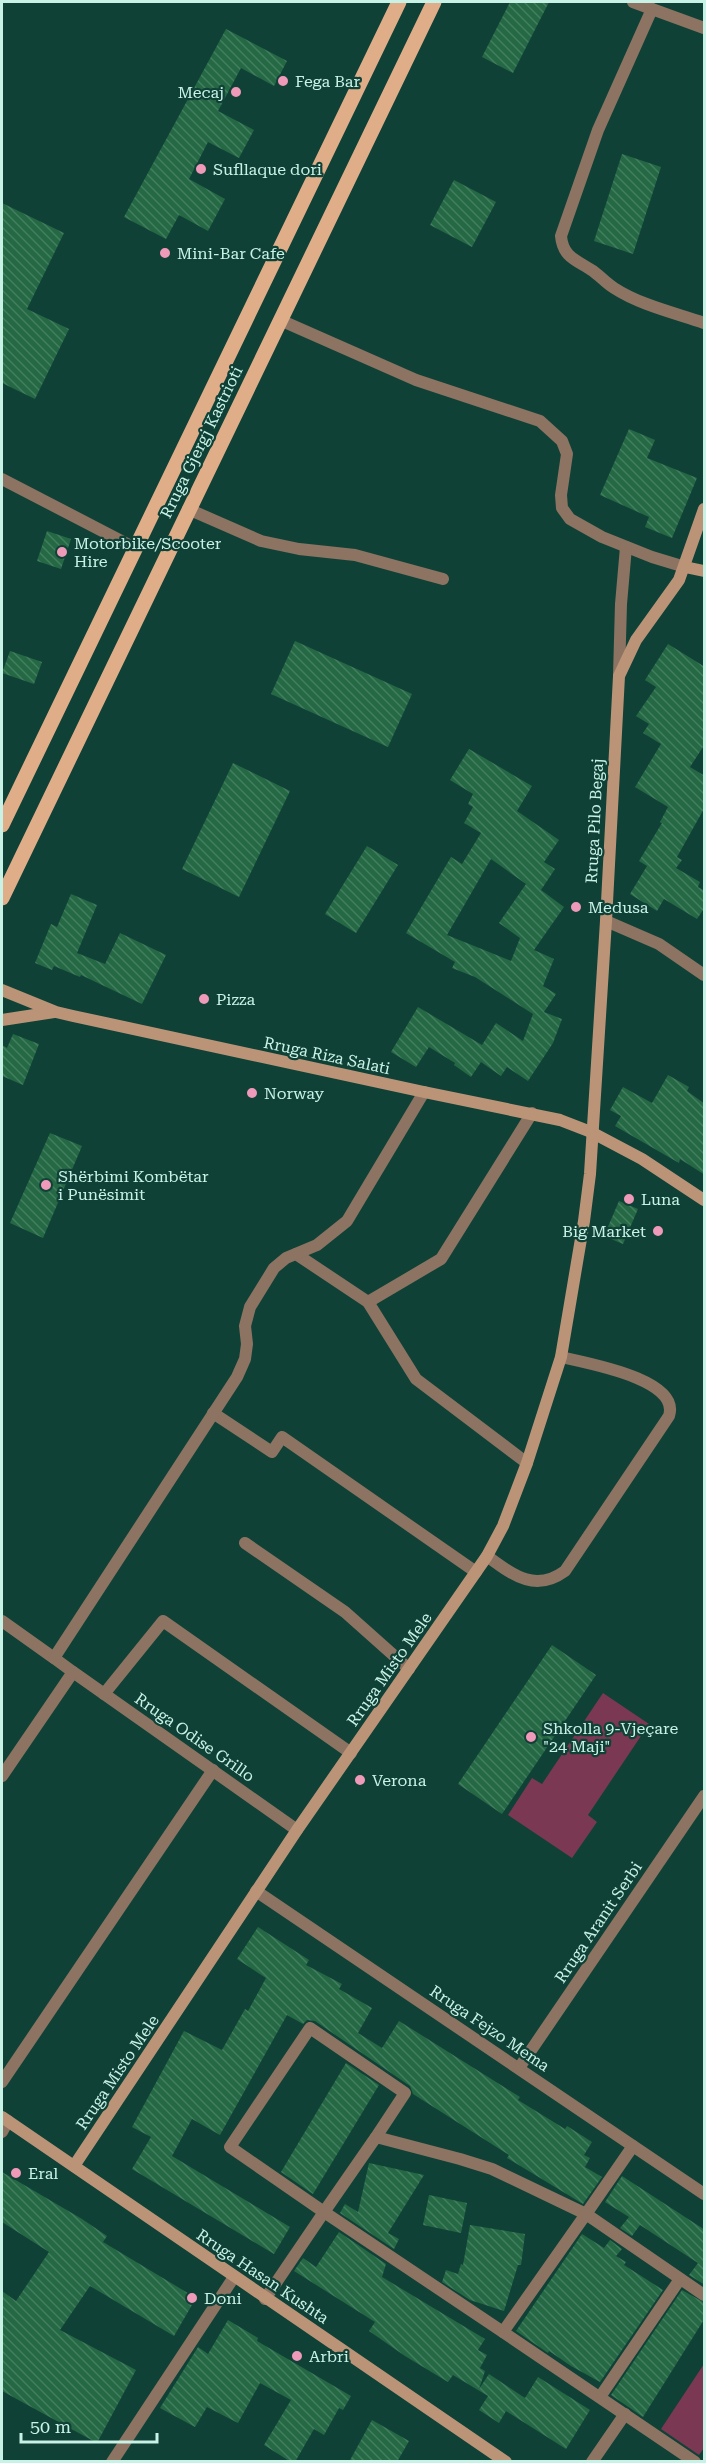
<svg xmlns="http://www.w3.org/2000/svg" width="706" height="2463" font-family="'Roboto Serif',serif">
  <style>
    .park { fill: #7a3852 }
    .building { fill: url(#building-back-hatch); fill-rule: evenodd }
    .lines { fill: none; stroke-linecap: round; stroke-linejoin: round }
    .street { stroke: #8c7362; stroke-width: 12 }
    .secondary { stroke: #bb9478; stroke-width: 12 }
    .primary { stroke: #e0ad89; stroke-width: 15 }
    .poi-dot { fill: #ef9ab9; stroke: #104137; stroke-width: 2 }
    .labels { text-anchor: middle; stroke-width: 4.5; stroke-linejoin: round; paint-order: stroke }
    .poi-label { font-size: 16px; fill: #c8f2e6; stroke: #104137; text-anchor: start }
    .street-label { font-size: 16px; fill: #c8f2e6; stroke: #104137 }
  </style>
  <defs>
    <pattern id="building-back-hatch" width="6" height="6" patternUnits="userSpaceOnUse" patternTransform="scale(1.5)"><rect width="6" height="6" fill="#246844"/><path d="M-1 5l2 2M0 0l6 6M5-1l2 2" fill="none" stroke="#427e5f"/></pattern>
  </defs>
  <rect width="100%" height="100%" fill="#104137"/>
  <g class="park">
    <path d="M603 1693 649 1724 588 1815 597 1822 572 1858 508 1815 532 1778 542 1784Z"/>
    <path d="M704 2364V2448L699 2455 661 2429Z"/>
  </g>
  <g class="building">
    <path d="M510 2H549L513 73 482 57Z"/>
    <path d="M226 29 287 61 274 86 241 68 218 111 254 130 239 158 208 142 189 179 225 199 208 231 179 215 166 239 124 217Z"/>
    <path d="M622 154 661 167 633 254 594 241Z"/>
    <path d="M454 180 496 202 472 247 430 225Z"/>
    <path d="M2 203 64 233 27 309 69 329 35 399 2 383Z"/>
    <path d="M629 429 655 440 647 458 697 478 672 538 645 527 649 517 600 495Z"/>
    <path d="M47 531 71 539 61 569 37 561Z"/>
    <path d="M295 641 412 694 388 747 271 694Z"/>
    <path d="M668 644 705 667V744L690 767 705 776V807L677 857 682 860 676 868 700 882 698 887 705 891V907L697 919 664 899 657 911 630 894 647 866 639 861 662 823 660 822 668 807 635 787 661 744 643 733 649 724 636 716 656 687 645 680Z"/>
    <path d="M10 651 42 662 34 684 2 673Z"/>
    <path d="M469 749 532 786 517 811 559 840 544 862 555 869 541 890 564 907 534 950 554 959 543 986 556 994 544 1012 562 1019 553 1043 528 1081 507 1067 501 1076 481 1062 471 1077 454 1065 455 1063 429 1047 416 1067 391 1052 418 1007 482 1045 496 1023 523 1041 533 1014 475 977 452 968 455 962 406 933 451 857 462 864 481 833 464 823 473 807 468 804 473 794 450 780ZM491 859 526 884 499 923 520 938 511 961 447 935Z"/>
    <path d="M233 763 290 791 239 897 182 869Z"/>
    <path d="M367 846 398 865 356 933 325 914Z"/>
    <path d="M71 894 97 905 77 953 105 964 120 933 166 955 142 1004 81 975 80 977 54 966 52 970 35 963 51 924 57 927Z"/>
    <path d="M13 1034 39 1044 23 1085 2 1076V1045L7 1048Z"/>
    <path d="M668 1075 689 1087 687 1091 705 1104V1175L680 1159 679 1163 615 1126 621 1116 610 1110 623 1087 652 1103Z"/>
    <path d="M50 1133 82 1146 43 1238 10 1223Z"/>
    <path d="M619 1201 638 1209 623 1244 604 1236Z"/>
    <path d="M552 1645 596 1675 502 1814 458 1784Z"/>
    <path d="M258 1927 309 1960 306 1965 342 1984 339 1989 372 2008 358 2033 382 2048 399 2021 520 2097 518 2100 565 2129 567 2126 592 2142 584 2155 590 2158 585 2167 602 2177 583 2204 507 2158 509 2155 413 2094 410 2086 315 2021 307 2020 303 2024 287 2015 220 2135 192 2119 172 2156 290 2227 274 2254 132 2169 151 2137 132 2127 184 2031 222 2050 245 2009 248 2011 266 1978 237 1959Z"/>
    <path d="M346 2063 379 2085 313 2194 281 2172Z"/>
    <path d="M369 2163 424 2175 388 2233 399 2239 394 2249 340 2213 345 2204 358 2212Z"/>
    <path d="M2 2172 82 2219 107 2236 103 2242 196 2298 174 2336 90 2286 60 2330 136 2370 97 2443 2 2391V2291L16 2301 49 2252 2 2222Z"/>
    <path d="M622 2176 705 2230V2285L689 2275 698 2263 640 2225 632 2236 620 2228 629 2217 605 2202Z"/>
    <path d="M429 2195 467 2203 461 2233 423 2225Z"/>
    <path d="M470 2225 525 2234 521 2265H518L504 2311 470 2300 442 2282 446 2270 458 2274 461 2264 463 2265Z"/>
    <path d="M339 2232 386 2264 382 2277 485 2339 478 2350 487 2355 480 2368 485 2371 479 2389 489 2374 525 2398 538 2377 590 2410 566 2449 506 2411 499 2423 479 2410 488 2396 453 2375 448 2382 405 2356 369 2331 375 2322 294 2271 303 2258 316 2267Z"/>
    <path d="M582 2234 604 2248 610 2240 622 2249 616 2256 626 2262 624 2265 663 2290 600 2382 571 2366 549 2351 548 2353 516 2331Z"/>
    <path d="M682 2290 705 2303V2318L643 2417 611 2395Z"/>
    <path d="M228 2320 258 2338 257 2341 351 2396 343 2410 339 2408 324 2435 314 2429 295 2462H291L264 2445 291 2400 260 2383 238 2423 207 2407 195 2427 160 2408 198 2347 208 2354Z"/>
    <path d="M372 2420 409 2441 397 2462H349Z"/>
  </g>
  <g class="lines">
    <g class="street">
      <path d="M633 2 704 28"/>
      <path d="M652 9 598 130 561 236C563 258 577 260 593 271 600 276 606 283 614 288 640 305 675 313 704 323"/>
      <path d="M280 320 416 380 540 421 562 441 567 454 561 495 562 508 570 519 602 537 652 557 685 567"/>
      <path d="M2 479 135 548"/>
      <path d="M188 509 261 541 299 549 355 555 443 579"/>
      <path d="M619 675 621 604 626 547"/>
      <path d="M606 921 659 944 704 975"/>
      <path d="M296 1254 368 1302 416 1379 527 1463"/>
      <path d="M368 1302 441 1259 532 1113"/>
      <path d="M213 1413 272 1452 282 1437 476 1572"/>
      <path d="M245 1543 345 1612 409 1669"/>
      <path d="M487 1556C513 1575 535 1593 565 1571L669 1416C681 1379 586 1363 561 1357"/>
      <path d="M2 1621 54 1658"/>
      <path d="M73 1672 297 1830"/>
      <path d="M104 1694 163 1621 351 1753"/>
      <path d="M2 1776 73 1672 54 1658 237 1377 245 1359 247 1344 245 1326 250 1307 274 1268 286 1258 317 1245 347 1221 424 1092"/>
      <path d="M256 1891 704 2194"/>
      <path d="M519 2068 704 1796"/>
      <path d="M2 2082 213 1770"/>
      <path d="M2 2132 8 2121"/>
      <path d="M265 2299 324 2212 230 2147 310 2028 405 2093 376 2137"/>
      <path d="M503 2332 324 2212 376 2137 460 2159 492 2169 586 2214 633 2146"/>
      <path d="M600 2397 680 2279"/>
      <path d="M112 2462 234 2277"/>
      <path d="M592 2462 625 2414"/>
      <path d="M695 2462 503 2332 586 2214 704 2295"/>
    </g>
    <g class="secondary">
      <path d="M685 567 704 571"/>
      <path d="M2 990 56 1012 73 1016 424 1092 560 1120 591 1132 642 1159 704 1200"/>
      <path d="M2 1020 54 1012"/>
      <path d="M2 2117 506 2462"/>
      <path d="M74 2166 297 1830 487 1556 503 1526 527 1463 561 1357 584 1221 590 1174 606 921 619 676 636 640 679 580 704 509"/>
    </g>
    <g class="primary">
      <path d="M2 825 399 2"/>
      <path d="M2 898 434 2"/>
    </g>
  </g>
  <g class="poi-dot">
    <circle cx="283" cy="81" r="6"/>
    <circle cx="236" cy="92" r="6"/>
    <circle cx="201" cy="169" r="6"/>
    <circle cx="165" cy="253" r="6"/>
    <circle cx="62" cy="552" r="6"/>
    <circle cx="576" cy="907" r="6"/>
    <circle cx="204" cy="999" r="6"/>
    <circle cx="252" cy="1093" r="6"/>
    <circle cx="46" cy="1185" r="6"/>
    <circle cx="629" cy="1199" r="6"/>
    <circle cx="658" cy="1231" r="6"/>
    <circle cx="531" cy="1737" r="6"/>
    <circle cx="360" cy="1780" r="6"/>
    <circle cx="16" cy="2173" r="6"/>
    <circle cx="192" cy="2298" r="6"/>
    <circle cx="297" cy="2356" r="6"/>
  </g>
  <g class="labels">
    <g class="poi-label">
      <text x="295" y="87">Fega Bar</text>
      <text x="224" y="98" text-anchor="end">Mecaj</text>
      <text x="213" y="175">Sufllaque dori</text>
      <text x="177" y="259">Mini-Bar Cafe</text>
      <text x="74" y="549">Motorbike/Scooter<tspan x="74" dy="18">Hire</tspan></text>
      <text x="588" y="913">Medusa</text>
      <text x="216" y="1005">Pizza</text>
      <text x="264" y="1099">Norway</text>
      <text x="58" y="1182">Shërbimi Kombëtar<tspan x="58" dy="18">i Punësimit</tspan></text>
      <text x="641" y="1205">Luna</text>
      <text x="646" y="1237" text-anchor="end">Big Market</text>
      <text x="543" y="1734">Shkolla 9-Vjeçare<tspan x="543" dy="18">"24 Maji"</tspan></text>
      <text x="372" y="1786">Verona</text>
      <text x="28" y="2179">Eral</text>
      <text x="204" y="2304">Doni</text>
      <text x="309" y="2362">Arbri</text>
    </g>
    <g class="street-label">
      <text transform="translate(201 442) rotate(-64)" y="6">Rruga Gjergj Kastrioti</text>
      <text transform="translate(594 821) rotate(-87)" y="6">Rruga Pilo Begaj</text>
      <text transform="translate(327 1055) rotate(12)" y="6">Rruga Riza Salati</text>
      <text transform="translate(389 1669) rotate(-55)" y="6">Rruga Misto Mele</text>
      <text transform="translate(195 1737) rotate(35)" y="6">Rruga Odise Grillo</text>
      <text transform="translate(598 1922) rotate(-56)" y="6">Rruga Aranit Serbi</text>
      <text transform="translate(490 2028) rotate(34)" y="6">Rruga Fejzo Mema</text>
      <text transform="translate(117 2072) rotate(-56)" y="6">Rruga Misto Mele</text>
      <text transform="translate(263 2276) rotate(34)" y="6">Rruga Hasan Kushta</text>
    </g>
  </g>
  <rect width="706" height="2463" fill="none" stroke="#c8f2e6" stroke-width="6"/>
  <path d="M21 2433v9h136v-9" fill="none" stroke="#c8f2e6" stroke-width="3"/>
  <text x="30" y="2433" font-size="18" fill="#c8f2e6" stroke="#104137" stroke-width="4.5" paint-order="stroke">50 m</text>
</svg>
